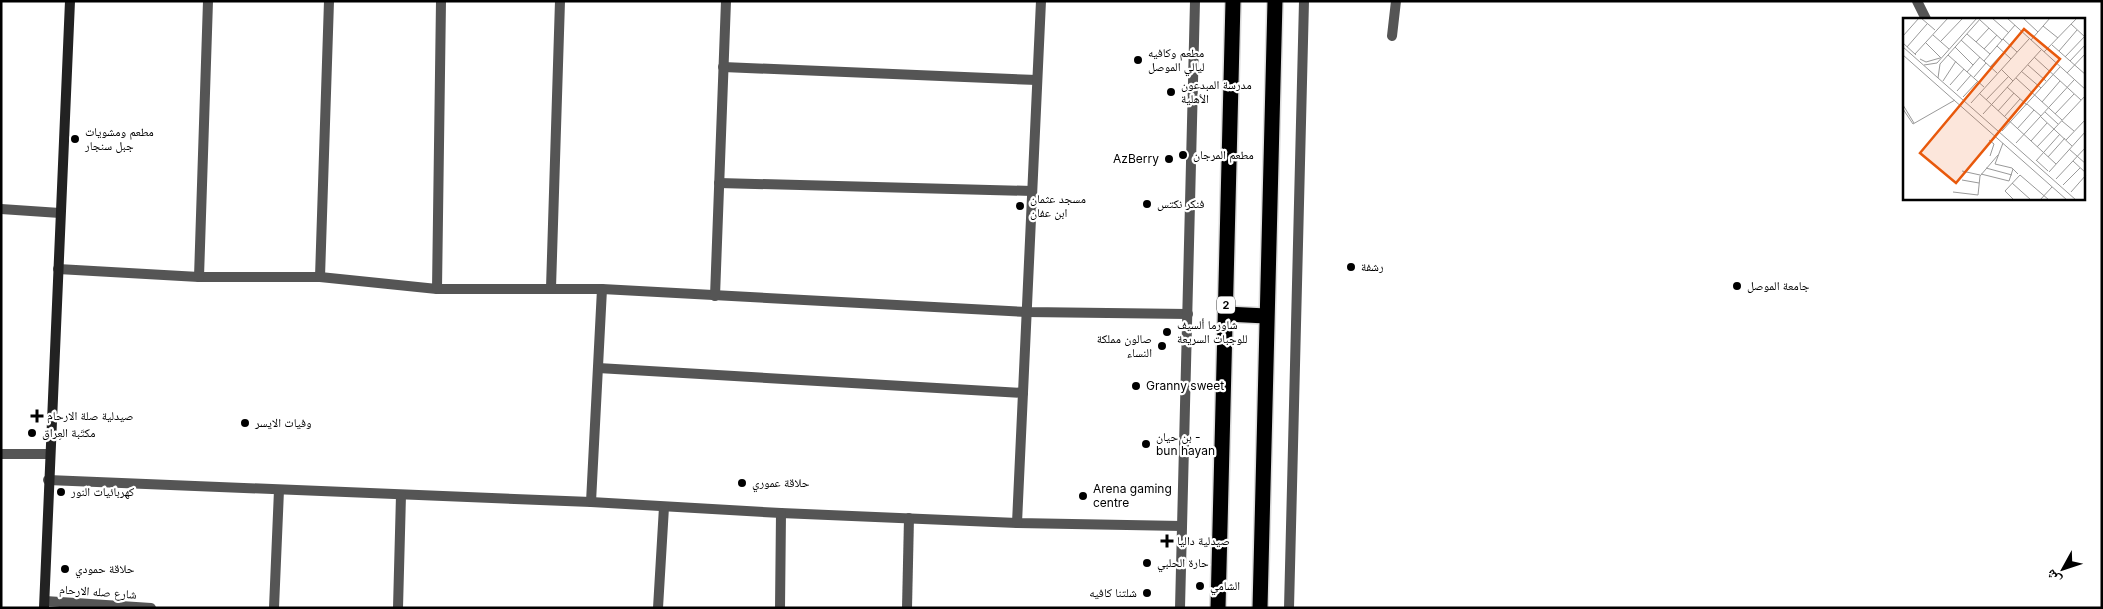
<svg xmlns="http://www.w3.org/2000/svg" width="2103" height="609" font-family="Inter,'Noto Naskh Arabic',sans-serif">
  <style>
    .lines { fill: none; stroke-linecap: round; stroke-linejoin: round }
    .highway-casing { stroke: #dbdbdb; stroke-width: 18 }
    .street { stroke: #555; stroke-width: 10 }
    .secondary { stroke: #222; stroke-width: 10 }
    .highway { stroke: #000; stroke-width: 15 }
    .poi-dot { fill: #000; stroke: #fff; stroke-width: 2 }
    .labels { text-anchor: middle; stroke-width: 4.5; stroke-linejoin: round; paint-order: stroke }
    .shield { fill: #fff; stroke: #4c4c4c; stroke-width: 1 }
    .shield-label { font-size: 11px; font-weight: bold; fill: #000 }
    .poi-label { font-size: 12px; fill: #000; stroke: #fff; text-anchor: start }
    .street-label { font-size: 12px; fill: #000; stroke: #fff }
    .inset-road { fill: none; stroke: #999; stroke-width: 1 }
    .view { fill: #e8590c; fill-opacity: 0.15; stroke: #e8590c; stroke-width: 2.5 }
    .inset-edge { fill: none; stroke: #000; stroke-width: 2.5 }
  </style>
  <rect width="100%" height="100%" fill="#fff"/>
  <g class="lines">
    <defs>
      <g id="highway">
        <path d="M1226 314 1266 316"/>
        <path d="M1218 608 1233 1"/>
        <path d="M1260 608 1275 1"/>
      </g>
    </defs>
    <use href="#highway" class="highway-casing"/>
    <g class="street">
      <path d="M1917 1 1926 19"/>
      <path d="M1392 36 1396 1"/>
      <path d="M723 67 1037 80"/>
      <path d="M719 183 1032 191"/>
      <path d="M1 209 60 213"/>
      <path d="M58 269 199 277H320L437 289H602L1027 312 1188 314"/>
      <path d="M199 277 208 1"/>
      <path d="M320 277 329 1"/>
      <path d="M551 288 560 1"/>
      <path d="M437 289 441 1"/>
      <path d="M715 296 726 1"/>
      <path d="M598 368 1023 393"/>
      <path d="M1 454H50"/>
      <path d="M48 480 591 502 781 513 1017 523 1182 526"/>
      <path d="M591 502 602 289"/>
      <path d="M1017 523 1041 1"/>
      <path d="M45 601 151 608"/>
      <path d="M274 608 279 490"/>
      <path d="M398 608 401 495"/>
      <path d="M658 608 664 507"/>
      <path d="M780 608 781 513"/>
      <path d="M907 608 909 518"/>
      <path d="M1180 608 1195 1"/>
      <path d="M1289 608 1304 1"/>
    </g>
    <path class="secondary" d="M44 608 70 1"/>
    <use href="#highway" class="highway"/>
  </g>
  <g class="poi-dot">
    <circle cx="1138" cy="60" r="5"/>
    <circle cx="1171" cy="92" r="5"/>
    <circle cx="75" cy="139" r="5"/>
    <circle cx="1183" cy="155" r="5"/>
    <circle cx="1169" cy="159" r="5"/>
    <circle cx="1147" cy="204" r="5"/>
    <circle cx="1020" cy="206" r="5"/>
    <circle cx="1351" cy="267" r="5"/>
    <circle cx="1737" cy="286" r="5"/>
    <circle cx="1167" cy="332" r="5"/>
    <circle cx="1162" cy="346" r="5"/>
    <circle cx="1136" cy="386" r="5"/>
    <path d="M34.5 408.5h5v5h5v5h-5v5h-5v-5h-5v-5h5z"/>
    <circle cx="245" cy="423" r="5"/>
    <circle cx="32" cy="433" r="5"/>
    <circle cx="1146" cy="444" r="5"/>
    <circle cx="742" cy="483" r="5"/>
    <circle cx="61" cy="492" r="5"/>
    <circle cx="1083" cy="496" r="5"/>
    <path d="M1164.5 533.5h5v5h5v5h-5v5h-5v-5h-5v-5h5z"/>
    <circle cx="1147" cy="563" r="5"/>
    <circle cx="65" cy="569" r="5"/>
    <circle cx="1200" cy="586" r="5"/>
    <circle cx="1147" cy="593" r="5"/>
  </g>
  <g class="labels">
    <rect class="shield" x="1217" y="296.5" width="18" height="17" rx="4"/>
    <g class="shield-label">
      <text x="1226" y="309">2</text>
    </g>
    <g class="poi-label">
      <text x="1148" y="57">مطعم وكافيه<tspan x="1148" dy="14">ليالي الموصل</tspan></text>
      <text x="1181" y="89">مدرسة المبدعون<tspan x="1181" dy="14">الأهلية</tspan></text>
      <text x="85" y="136">مطعم ومشويات<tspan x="85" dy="14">جبل سنجار</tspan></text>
      <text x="1193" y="159">مطعم المرجان</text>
      <text x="1159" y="163" text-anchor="end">AzBerry</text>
      <text x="1030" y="203">مسجد عثمان<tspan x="1030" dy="14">ابن عفان</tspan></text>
      <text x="1157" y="208">فنكر نكتس</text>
      <text x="1361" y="271">رشفة</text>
      <text x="1747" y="290">جامعة الموصل</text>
      <text x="1177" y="329">شاورما ألسيف<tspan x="1177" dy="14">للوجبات السريعة</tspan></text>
      <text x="1152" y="343" text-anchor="end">صالون مملكة<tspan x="1152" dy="14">النساء</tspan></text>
      <text x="1146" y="390">Granny sweet</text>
      <text x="47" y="420">صيدلية صلة الارحام</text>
      <text x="255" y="427">وفيات الايسر</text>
      <text x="42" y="437">مكتَبة العِراق</text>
      <text x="1156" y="441">بن حيان -<tspan x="1156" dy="14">bun hayan</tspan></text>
      <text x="752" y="487">حلاقة عموري</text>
      <text x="1093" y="493">Arena gaming<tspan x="1093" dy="14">centre</tspan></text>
      <text x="71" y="496">كهربائيات النور</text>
      <text x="1177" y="545">صيدلية داليا</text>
      <text x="1157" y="567">حارة الحلبي</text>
      <text x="75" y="573">حلاقة حمودي</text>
      <text x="1210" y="590">الشامي</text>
      <text x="1137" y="597" text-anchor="end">شلتنا كافيه</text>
    </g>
    <g class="street-label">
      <text transform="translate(98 592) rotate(4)" y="4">شارع صله الارحام</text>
    </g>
  </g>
  <g transform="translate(1903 18)">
    <rect width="182" height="182" fill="#fff"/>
    <path class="inset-road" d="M18 0 32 12M89 0 106 15M104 0 183 72M120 0 135 14M77 2 99 22M168 6 182 19M140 8 155 20M64 16 87 36M30 17 46 31M0 18 16 0M100 21 114 34M58 22 94 55M128 22 147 0M38 23 59 1M73 24 86 10M0 25 13 37M23 25 38 40M107 27 119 14M149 27 183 57M94 28 108 41M0 29 173 182M4 29 24 6M52 29 70 47M81 31 94 17M156 33 174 12M141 34 174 0M12 36 45 0M0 37 164 182M45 37 81 69M131 39 178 82M162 39 183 17M17 41 23 44 37 40M81 43 112 7M167 43 183 26M21 47 34 45 74 0M125 47 143 63M87 49 101 34M98 51 110 63M118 53 138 70M64 54 77 39M164 55 183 35M71 59 83 45M35 60 37 46 78 0M113 60 159 102M40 63 53 43M47 67 61 51M104 69 124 87M54 73 68 57M76 75 153 146M60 79 75 63M83 82 106 58M139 84 157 63M68 85 126 21M124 86 138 98M0 87 11 105M0 91 10 106 52 82M95 93 111 75M142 94 155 106M80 96 138 32M152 96 171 76M101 99 117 81M138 99 169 128M159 103 171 113M114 111 131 92M99 113 157 49M86 122 91 126 87 138M163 122 183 101M128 123 144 105M100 125 92 146 109 150 115 156M113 125 171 62M134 129 183 77M166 131 183 146M145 139 162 120M133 142 145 153M133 143 157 116M170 143 183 155M83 150 109 157M59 153 77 157M146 154 183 113M78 156 106 163 110 151M153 161 183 129M59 162 76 165M109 165 128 182M160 167 177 150M50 174 75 177 77 158 95 137M168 174 183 157M111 182 102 173 117 157 146 182M137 182 149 169"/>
    <path class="view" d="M121 11 157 41 53 165 17 135Z"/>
    <rect width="182" height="182" class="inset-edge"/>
  </g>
  <rect width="2103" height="609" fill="none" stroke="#000000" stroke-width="5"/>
  <g transform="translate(2063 569) rotate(230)" stroke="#ffffff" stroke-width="4" paint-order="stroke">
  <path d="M0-4L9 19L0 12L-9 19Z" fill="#000000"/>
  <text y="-8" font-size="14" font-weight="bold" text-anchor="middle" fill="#000000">ش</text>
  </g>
</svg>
